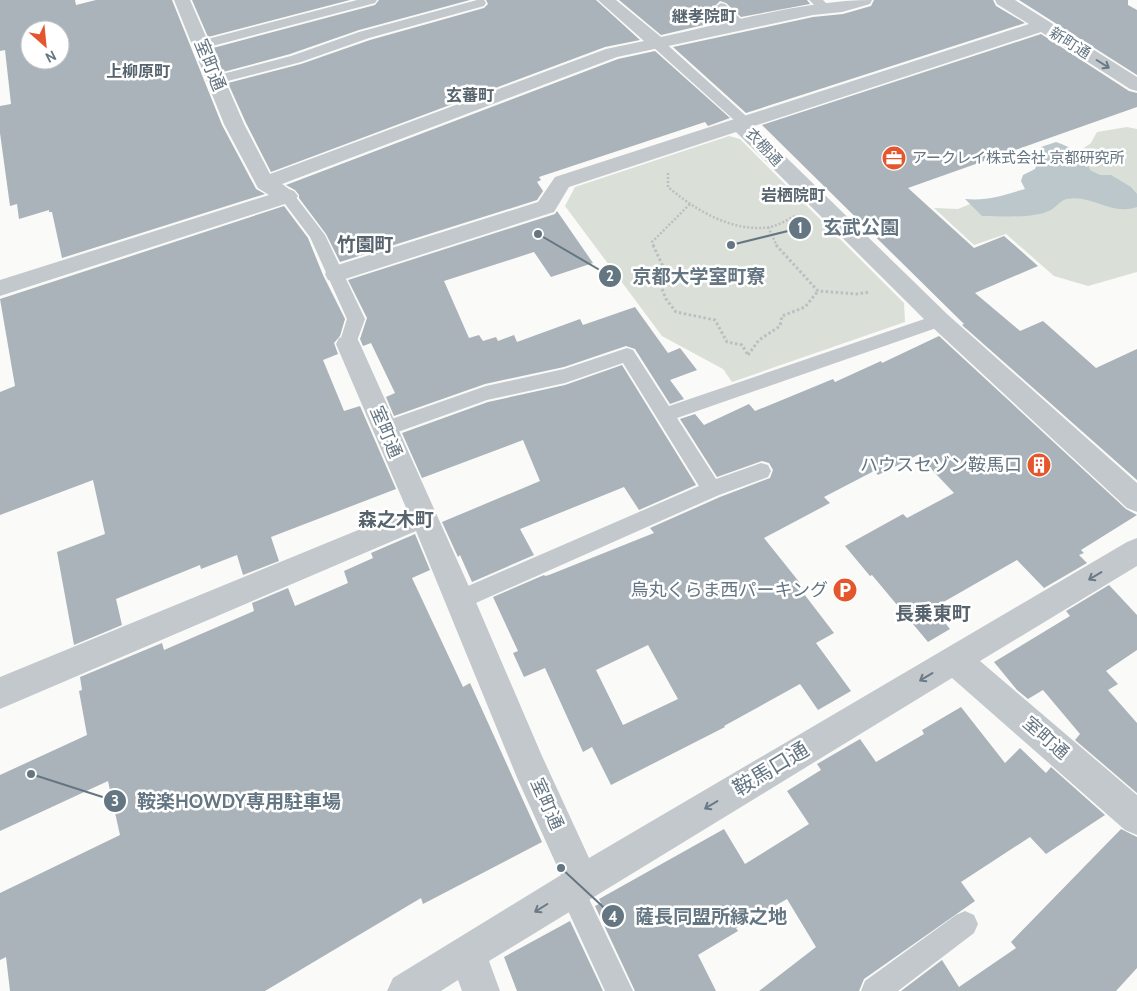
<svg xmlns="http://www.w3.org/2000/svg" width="1137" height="991" font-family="Cabin,'Noto Sans JP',sans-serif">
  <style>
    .green { fill: #dadfd7 }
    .water { fill: #bbc7cb }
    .building { fill: #aab3b9; fill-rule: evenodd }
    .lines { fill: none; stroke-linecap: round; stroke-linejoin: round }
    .path-far1 { stroke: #bbbfc2; stroke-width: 2.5; stroke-dasharray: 2 2; stroke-linecap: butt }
    .path { stroke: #bbbfc2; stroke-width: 3; stroke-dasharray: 2.5 2.5; stroke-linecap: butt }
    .lane { fill: #c3c8cc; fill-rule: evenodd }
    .street { fill: #c3c8cc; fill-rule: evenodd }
    .oneway { stroke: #6a7a87 }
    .labels { text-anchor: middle; stroke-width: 5; stroke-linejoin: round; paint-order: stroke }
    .far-street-label { font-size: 15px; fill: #657683; stroke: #fff }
    .far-poi-label { font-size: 15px; fill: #657683; stroke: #fff; text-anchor: start }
    .far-neighbourhood-label { font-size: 16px; font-weight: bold; fill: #57646e; stroke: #fff }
    .street-label { font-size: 18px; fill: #657683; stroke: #fff }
    .poi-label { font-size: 18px; fill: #657683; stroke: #fff; text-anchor: end }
    .neighbourhood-label { font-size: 19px; font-weight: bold; fill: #57646e; stroke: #fff }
    .near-street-label { font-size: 21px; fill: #657683; stroke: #fff }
    .leader { fill: none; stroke: #657683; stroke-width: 2 }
    .callout-dot { fill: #657683; stroke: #fff; stroke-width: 2 }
    .mark-label { font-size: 15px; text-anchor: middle; font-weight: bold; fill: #fff }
    .callout-label { font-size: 19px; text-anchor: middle; font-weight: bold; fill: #657683; stroke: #fff; stroke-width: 5; stroke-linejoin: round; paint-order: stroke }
  </style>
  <rect width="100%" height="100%" fill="#fafaf8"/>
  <g class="green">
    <path d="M1127 127 1137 129V272L1088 286 1054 276 1006 234 974 245 934 208 958 209 975 202H1047L1104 190 1077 153 1091 143 1097 132Z"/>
    <path d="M729 136 740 139 904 303 905 322 732 382 723 369 662 336 565 206 575 187Z"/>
  </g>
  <path class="water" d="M1056 142C1071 147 1086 155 1090 170L1100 175H1111L1131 187 1137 194V207C1110 216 1093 194 1066 199 1060 201 1056 207 1051 210 1034 219 1001 216 982 216L965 199C989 201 1003 195 1025 189L1021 181 1023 175 1035 169 1042 152 1041 147Z"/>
  <g class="building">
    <path d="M0 0H75L76 5 96 0H172L222 125 256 189 265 194 62 258 52 212H49V210L19 219 17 204 10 206 0 133V106L11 104 5 50 0 51ZM30 30H60V60H30Z"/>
    <path d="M192 0H350L208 37Z"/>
    <path d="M379 0H470L359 30 290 54 223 72 213 48 375 5Z"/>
    <path d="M486 0H596L640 40 605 47 271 172 246 123 228 83 301 64 370 40 484 8 488 4Z"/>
    <path d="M619 0H807L810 4 741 17 726 3 720 1 713 8 725 20 661 35Z"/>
    <path d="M874 0H993L996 6 1025 23 746 113 673 47 813 17 843 14 871 6Z"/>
    <path d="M1019 0H1128V5L1137 10V75Z"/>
    <path d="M1041 34 1129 91 1137 93V107L908 188 974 248 1004 236 1038 266 975 293 1020 331 1043 321 1096 368 1137 349V480L962 325 964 324 762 125Z"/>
    <path d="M655 51 730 118 708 126 705 122 539 177 541 180 537 182 543 191 537 200 340 262 326 234 299 198V195L295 190 286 185 618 59Z"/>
    <path d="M284 206 308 238 323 275 345 319 340 336 334 343 338 354 323 360 344 411 360 406 396 489 271 537 279 561 243 575 237 555 201 569 200 565 116 599 122 625 74 645 57 552 105 534 93 480 0 515V392L15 386 0 299Z"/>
    <path d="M557 211 593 263 551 277 534 252 444 281 469 338 479 335 483 341 496 337 498 341 514 335 517 342 580 319 583 325 635 307 668 353 680 348 697 370 670 380 684 399 670 404 635 349 626 346 564 367 485 384 394 416 386 397 395 393 371 343 363 346 360 339 367 318 348 280 555 214Z"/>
    <path d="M939 336 1126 509 1137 515 1081 550 1084 553 1079 555 1087 563 1044 588 1017 560 933 608 950 629 928 642 872 575 870 576 845 546 903 514 907 518 954 493 918 455 878 475 874 471 824 497 830 503 764 538 804 588 801 590 834 633 816 643 851 691 818 710 800 684 724 726 725 727 611 785 592 747 583 752 545 668 524 677 513 653 518 651 493 597 544 575 545 576 549 575 654 533 650 528 720 497 770 478 773 470 769 463 762 461 717 477 680 419 695 414 704 425 749 404 755 411 833 379 835 382 881 361 882 363ZM648 645 678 699 623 725 596 670Z"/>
    <path d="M622 365 696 485 639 510 624 487 520 529 534 555 472 582 460 555 458 557 442 522 540 481 523 440 422 478 402 433 488 402 565 385Z"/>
    <path d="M415 534 430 570 412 578 463 687 470 683 542 842 423 904 421 898 265 991H10L6 957 0 960V893L120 835 108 781 0 831V775L87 735 79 691 82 690 80 677 162 643 164 650 254 611 252 603 288 588 295 606 348 583 344 571 373 558 371 553Z"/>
    <path d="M1109 585 1137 615V650L1106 671 1118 684 1108 690 1137 723V793L1075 740 1080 734 1043 690 1028 699 1017 690 994 662 1070 616 1066 611Z"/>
    <path d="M961 707 1005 763 1020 748 1046 773 1051 767 1105 815 1046 854 1030 837 961 882 975 901 864 979 859 991H759L816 947 787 899 736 928 738 931 698 955 716 991H635L595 906 601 903 599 899 724 829 745 864 809 824 787 791 821 770 817 764 860 739 876 762 924 734 922 730Z"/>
    <path d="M1121 829 1137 837V968L1116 991H901L942 960 959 987 1016 948 1011 942Z"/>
    <path d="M570 921 603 991H517L504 957Z"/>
  </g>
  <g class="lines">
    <g class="path-far1">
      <path d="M668 173V187C695 210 733 233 770 227 779 225 787 220 795 216"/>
      <path d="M768 227 777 246"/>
      <path d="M654 246 652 242 690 204"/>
    </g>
    <g class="path">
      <path d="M653 245 667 275 660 284 666 299 676 312 715 320 727 342 742 345 748 355"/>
      <path d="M776 245 818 291 857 294 870 292"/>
      <path d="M748 355 759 340 780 326 782 316 805 307 818 291"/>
    </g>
    <g class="lane">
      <path d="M357 0H377L375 3 201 49 195 45 196 42Z"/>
      <path d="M477 0H484L486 3 484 6 369 38 301 62 216 84 209 80 211 77 291 56 359 32Z"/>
      <path d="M809 0H823L832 9 830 12H822Z"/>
      <path d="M721 3 725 4 745 23 747 26 745 29H737L717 10 715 7Z"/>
      <path d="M657 39 662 40 745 115 750 123 748 126H738L734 120 652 46 651 43Z"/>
      <path d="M287 191 292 192 325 235 365 319 354 349 348 351 342 349 339 344 347 319 310 237 279 196 282 192Z"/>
      <path d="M939 314 945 315 948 320 945 325 677 418 716 479 761 463 768 465 771 471 768 477 719 495 460 610 452 607 449 600 452 593 699 486 623 363 565 383 487 400 384 437 377 434 375 429 377 424 486 386 564 369 627 348 633 350 669 406Z"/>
      <path d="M571 876 580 880 633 991H605L558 889 562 880Z"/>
      <path d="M965 911 974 915 978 924 974 933 898 991H861L865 981 956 915Z"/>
    </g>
    <g class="street">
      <path d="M174 0H190L244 124 270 174 606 49 644 41 598 0H616L661 37C728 23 805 0 872 0L870 4 842 12 813 15 617 57 282 184 289 189 294 191 298 196 294 201 0 296V280L269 195 258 188 224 124Z"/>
      <path d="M995 0H1015L1137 77V91L1130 89 1041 32 754 126 947 314 1137 483V512L1127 508 931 326 736 132 569 187 554 212 336 282 328 280 325 274 328 268 538 202 555 177 1029 24 997 4Z"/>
      <path d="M348 335 357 338 360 344 475 600 542 756 589 858 1127 542 1137 538V566L980 661 1137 795V835L1125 830 952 678 489 961 500 991H462L458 980 441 991H387L393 978 561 875 518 780 416 531 0 709V677L407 510 336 344 339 338Z"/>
    </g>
  </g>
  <defs><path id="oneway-shaft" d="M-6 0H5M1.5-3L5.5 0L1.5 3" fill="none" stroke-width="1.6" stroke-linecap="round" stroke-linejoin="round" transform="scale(1.25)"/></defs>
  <g class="oneway">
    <use href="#oneway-shaft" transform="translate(1103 64) rotate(32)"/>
    <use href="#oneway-shaft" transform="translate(1095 576) rotate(149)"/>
    <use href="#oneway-shaft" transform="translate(926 677) rotate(149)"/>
    <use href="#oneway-shaft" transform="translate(711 805) rotate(149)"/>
    <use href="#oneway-shaft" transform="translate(541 908) rotate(148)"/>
  </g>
  <defs>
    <symbol id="office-disc" viewBox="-11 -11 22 22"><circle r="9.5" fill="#e4572e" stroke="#fff"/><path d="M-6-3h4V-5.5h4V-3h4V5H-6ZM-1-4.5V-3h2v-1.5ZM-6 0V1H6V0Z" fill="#fff"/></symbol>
    <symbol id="building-disc" viewBox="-11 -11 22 22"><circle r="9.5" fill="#e4572e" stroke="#fff"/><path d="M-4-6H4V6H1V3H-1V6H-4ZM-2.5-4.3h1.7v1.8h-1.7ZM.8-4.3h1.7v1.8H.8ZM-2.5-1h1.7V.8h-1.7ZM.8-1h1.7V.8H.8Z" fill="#fff"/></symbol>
    <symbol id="parking-disc" viewBox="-11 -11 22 22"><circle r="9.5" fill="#e4572e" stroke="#fff"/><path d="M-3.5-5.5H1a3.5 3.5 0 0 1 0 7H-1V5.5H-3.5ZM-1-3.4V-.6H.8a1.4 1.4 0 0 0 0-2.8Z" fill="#fff"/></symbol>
  </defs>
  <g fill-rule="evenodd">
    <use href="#office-disc" x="880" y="144" width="28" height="28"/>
    <use href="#building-disc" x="1025" y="451" width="28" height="28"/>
    <use href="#parking-disc" x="831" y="576" width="28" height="28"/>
  </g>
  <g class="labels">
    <g class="far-street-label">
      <text transform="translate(1070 43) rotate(32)" y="5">新町通</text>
      <text transform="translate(764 147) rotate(47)" y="5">衣棚通</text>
    </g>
    <g class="far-poi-label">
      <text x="912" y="163">アークレイ株式会社 京都研究所</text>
    </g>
    <g class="far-neighbourhood-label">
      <text x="704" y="22">継孝院町</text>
      <text x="138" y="77">上柳原町</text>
      <text x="470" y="101">玄蕃町</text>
      <text x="793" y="201">岩栖院町</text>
    </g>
    <g class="street-label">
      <text transform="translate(210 65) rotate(68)" y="6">室町通</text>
      <text transform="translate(386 432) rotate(67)" y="6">室町通</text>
      <text transform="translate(1046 738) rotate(41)" y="6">室町通</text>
      <text transform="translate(547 804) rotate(66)" y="6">室町通</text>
    </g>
    <g class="poi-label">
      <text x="1022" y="471">ハウスセゾン鞍馬口</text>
      <text x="828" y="596">烏丸くらま西パーキング</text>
    </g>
    <g class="neighbourhood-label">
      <text x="365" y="251">竹園町</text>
      <text x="396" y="526">森之木町</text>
      <text x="933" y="620">長乗東町</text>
    </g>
    <g class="near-street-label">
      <text transform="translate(771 769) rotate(-31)" y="7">鞍馬口通</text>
    </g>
  </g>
  <path class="leader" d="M731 245L800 228M538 234L610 276M31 774L115 801M561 868L613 916"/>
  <g class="callout-dot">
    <circle cx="731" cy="245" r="5"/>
    <circle cx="538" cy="234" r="5"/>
    <circle cx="31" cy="774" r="5"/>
    <circle cx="561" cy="868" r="5"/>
    <circle cx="800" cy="228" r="12"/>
    <circle cx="610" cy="276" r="12"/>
    <circle cx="115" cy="801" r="12"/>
    <circle cx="613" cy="916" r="12"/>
  </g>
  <g class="mark-label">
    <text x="800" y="233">1</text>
    <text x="610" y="281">2</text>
    <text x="115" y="806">3</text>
    <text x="613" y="922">4</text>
  </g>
  <g class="callout-label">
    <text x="861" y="234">玄武公園</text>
    <text x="699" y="283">京都大学室町寮</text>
    <text x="239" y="808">鞍楽HOWDY専用駐車場</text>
    <text x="711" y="923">薩長同盟所縁之地</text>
  </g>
  <g transform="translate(45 45) rotate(153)"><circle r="24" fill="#ffffff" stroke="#c1c8cd"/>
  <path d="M0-4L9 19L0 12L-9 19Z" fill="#e4572e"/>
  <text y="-8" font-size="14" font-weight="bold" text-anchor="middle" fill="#657683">N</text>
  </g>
</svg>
